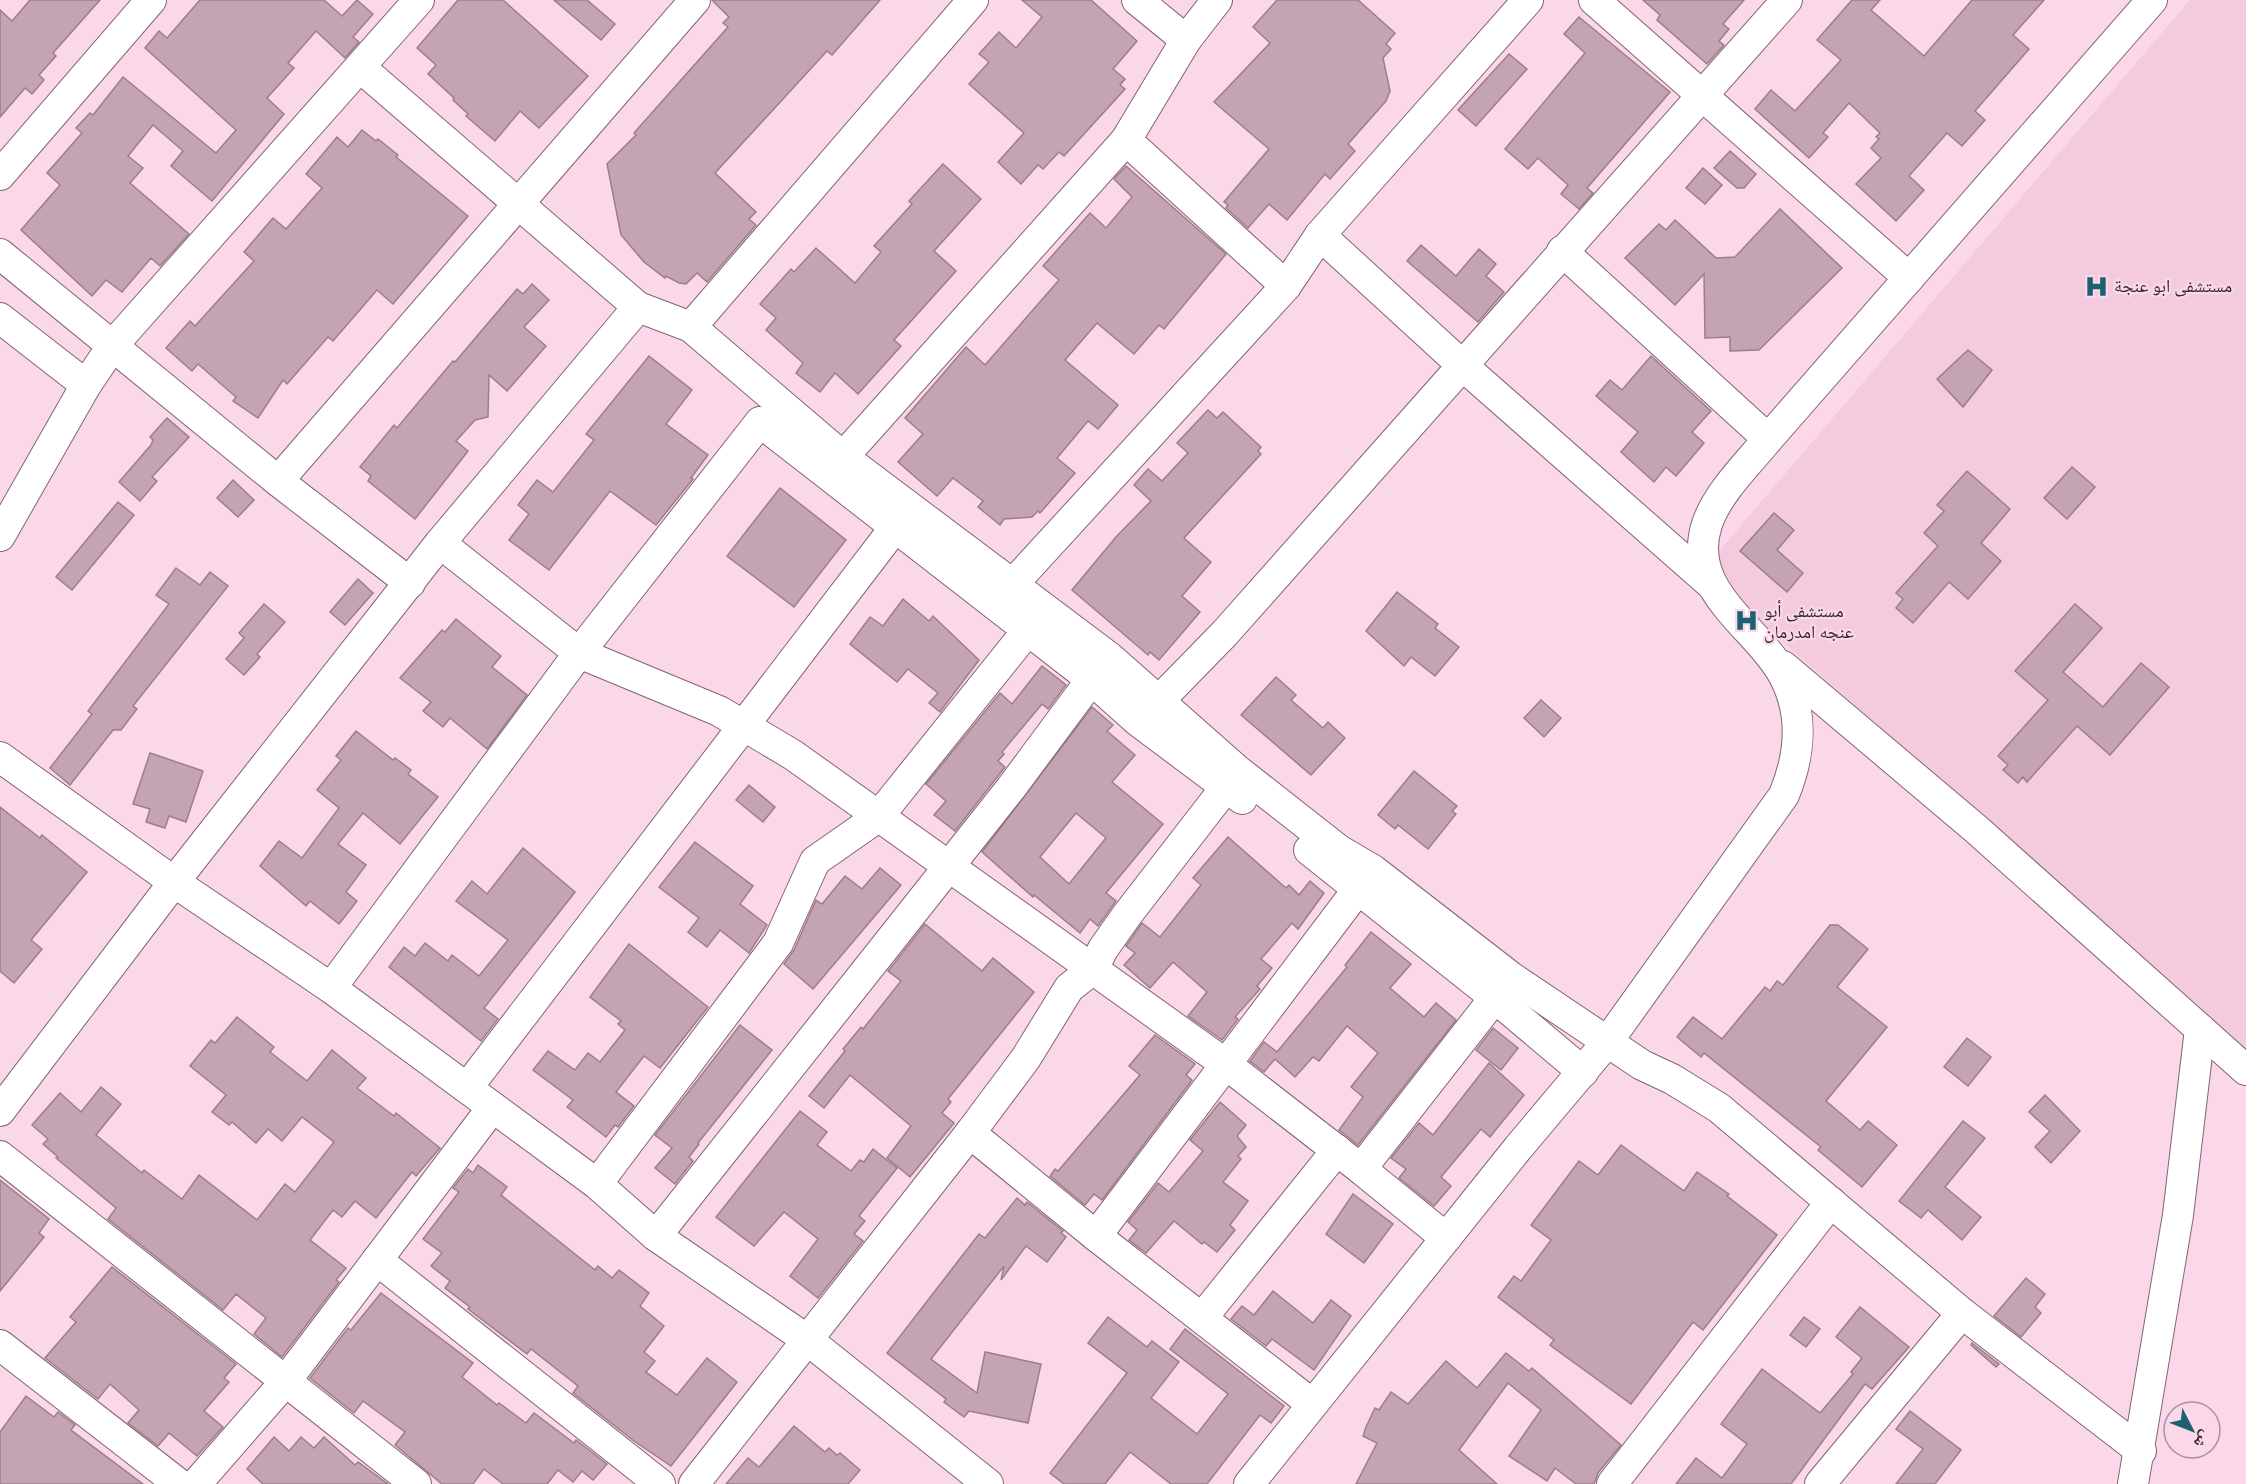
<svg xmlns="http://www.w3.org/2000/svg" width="2246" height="1484" font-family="'Archivo Narrow','Noto Naskh Arabic',sans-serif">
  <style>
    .built { fill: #f4cade }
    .building { fill: #c4a3b3; stroke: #9d7d8d; stroke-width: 1.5; fill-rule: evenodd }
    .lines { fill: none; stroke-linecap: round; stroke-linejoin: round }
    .minor-casing { stroke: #836473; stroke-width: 32 }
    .minor { stroke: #fff; stroke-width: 30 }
    .labels { text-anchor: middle; stroke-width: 4.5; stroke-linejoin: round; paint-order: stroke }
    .poi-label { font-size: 18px; fill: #34272e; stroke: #fbd8e9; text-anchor: start }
  </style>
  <rect width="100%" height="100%" fill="#fbd8e9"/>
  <path class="built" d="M2190 0H2246V1048L1702 571Z"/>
  <g class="building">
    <path d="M30 0H100L53 53 56 56 39 75 44 80 32 94 25 88 0 117V10L12 21Z"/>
    <path d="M200 0H324L342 16 357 0 373 14 353 37 359 42 345 58 316 31 288 63 294 68 267 98 284 114 212 201 171 166 183 151 153 125 128 156 143 168 130 183 189 234 160 266 151 258 122 292 106 280 92 296 21 230 60 185 47 173 82 133 76 128 90 113 93 115 123 77 216 153 236 130 145 48 159 31 167 38Z"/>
    <path d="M458 0H503L588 76 539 128 520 111 495 141 466 116 468 114 453 100 454 98 428 74 436 65 417 48Z"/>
    <path d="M554 0H587L615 24 601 40Z"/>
    <path d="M712 0H880L832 55 827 51 715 173 756 212 749 219 756 225 707 282 697 273 686 284 679 283 666 276 665 278 644 262 621 235 607 164 636 135 634 133 728 27 723 23 729 17Z"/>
    <path d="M1022 0H1091L1137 41 1113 69 1125 79 1120 85 1125 89 1064 156 1059 152 1043 169 1038 165 1021 184 998 162 1024 133 969 84 989 62 979 54 999 32 1016 48 1042 17Z"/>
    <path d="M1277 0H1358L1395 33 1386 44 1391 49 1383 58 1390 91 1386 101 1348 144 1355 151 1330 179 1325 174 1287 220 1269 204 1248 228 1226 208 1228 205 1224 202 1269 149 1214 102 1270 43 1253 27Z"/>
    <path d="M1643 0H1744L1723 24 1729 29 1719 41 1724 45 1707 64 1657 20 1660 15Z"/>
    <path d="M1852 0H1880L1871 10 1924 56 1972 0H2044L2013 35 2029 49 1975 111 1985 120 1962 146 1947 133 1909 176 1924 190 1896 221 1856 184 1881 158 1871 148 1879 139 1876 137 1880 133 1849 103 1823 133 1828 137 1809 158 1755 109 1771 90 1795 111 1841 60 1817 40Z"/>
    <path d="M1579 17 1670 92 1587 188 1593 193 1579 209 1561 194 1568 185 1538 158 1528 169 1505 149 1585 53 1564 34Z"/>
    <path d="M1509 54 1527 69 1476 126 1458 110Z"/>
    <path d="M362 130 376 141 378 139 398 155 396 157 468 216 393 304 377 290 333 341 328 337 287 384 283 380 258 418 233 401 236 397 198 364 192 371 166 348 190 321 195 326 254 261 244 252 273 218 286 229 322 188 306 174 337 137 348 147Z"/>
    <path d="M1730 151 1756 174 1744 188H1737L1714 168Z"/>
    <path d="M943 164 981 199 934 251 956 271 894 340 901 346 858 394 835 373 820 392 796 373 803 363 766 330 776 318 760 304 791 269 794 272 816 248 855 283 881 252 874 246 912 204 909 201Z"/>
    <path d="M1126 166 1226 254 1164 329 1159 325 1134 354 1097 323 1065 360 1118 405 1098 429 1088 421 1057 458 1075 473 1040 513 1038 511 1032 517 1004 519 1000 525 978 507 983 501 953 478 937 496 898 462 923 434 905 418 966 347 985 365 1059 280 1043 266 1090 213 1106 228 1132 197 1114 179Z"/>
    <path d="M1703 168 1722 185 1705 204 1686 188Z"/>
    <path d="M1780 209 1842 268 1759 350 1730 351V337L1705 338 1704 274 1675 305 1625 258 1659 224 1666 230 1675 220 1716 258 1735 257Z"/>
    <path d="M1421 245 1456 276 1479 249 1496 264 1486 276 1504 292 1478 322 1407 261Z"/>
    <path d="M532 284 549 300 524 327 546 346 507 391 489 375 488 417 475 420 456 441 468 451 415 519 368 481 371 476 360 467 394 425 397 428 453 361 455 362 517 289 523 294Z"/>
    <path d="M1968 350 1992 370 1963 407 1937 379Z"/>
    <path d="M649 356 692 390 666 424 708 455 691 478 693 479 656 525 610 491 549 570 509 540 529 514 518 505 537 480 553 492 594 440 586 434Z"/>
    <path d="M1651 356 1711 411 1692 432 1704 443 1676 476 1666 467 1654 482 1621 452 1638 432 1596 396 1610 380 1622 390Z"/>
    <path d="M1208 410 1217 418 1223 412 1261 447 1258 451 1261 454 1184 538 1211 562 1182 596 1200 612 1159 660 1150 652 1148 655 1072 590 1116 537 1151 501 1134 485 1148 469 1162 481 1188 453 1177 443Z"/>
    <path d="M167 418 189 437 152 477 157 481 140 501 119 482 151 445 153 440 150 437Z"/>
    <path d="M2072 467 2095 487 2067 519 2044 498Z"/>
    <path d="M1967 471 2010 509 1981 543 2001 561 1968 599 1949 582 1913 623 1896 608 1903 599 1896 593 1938 546 1924 533 1944 511 1937 505Z"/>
    <path d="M233 480 254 500 238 517 217 498Z"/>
    <path d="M780 488 846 540 794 607 727 556Z"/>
    <path d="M118 502 134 515 72 590 56 577Z"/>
    <path d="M1774 513 1794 530 1777 550 1803 573 1787 592 1740 551Z"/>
    <path d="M176 568 200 585 210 572 228 586 133 706 137 709 121 730H113L70 785 50 768 92 714 88 711 169 604 156 595Z"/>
    <path d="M358 579 373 593 345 625 330 612Z"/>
    <path d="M1397 592 1438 624 1435 628 1459 647 1435 676 1411 657 1404 666 1366 631Z"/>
    <path d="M903 599 929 621 933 616 979 660 940 712 929 703 938 693 908 669 897 682 850 644 870 617 883 626Z"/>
    <path d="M264 604 285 622 257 654 260 657 244 675 226 659 244 638 239 633Z"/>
    <path d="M2075 604 2102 628 2063 672 2103 707 2141 663 2169 687 2110 755 2077 726 2027 782 2023 777 2018 783 2003 770 2008 765 1998 756 2048 700 2015 671Z"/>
    <path d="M456 619 501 656 492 667 527 695 487 749 450 718 443 727 423 711 431 702 400 678 442 630 445 632Z"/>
    <path d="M1042 666 1066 685 1048 709 1042 704 1002 752 1004 754 998 761 1005 767 955 831 934 815 946 801 926 784 1000 693 1012 704Z"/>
    <path d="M1276 677 1296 695 1291 700 1323 728 1328 722 1345 738 1311 775 1241 715Z"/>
    <path d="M1541 700 1561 718 1544 737 1524 718Z"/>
    <path d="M1092 707 1113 725 1107 731 1135 755 1112 782 1163 824 1106 893 1116 901 1098 926 1090 919 1080 933 1034 895 1033 897 982 852ZM1076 813 1106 838 1069 884 1040 857Z"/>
    <path d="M356 731 393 760 395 758 411 770 408 774 438 797 400 844 363 813 338 844 366 865 346 892 357 901 339 924 310 901 306 906 260 866 279 841 302 858 339 808 317 790 341 760 336 756Z"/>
    <path d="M150 753 203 771 186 822 169 816 165 828 146 822 150 809 133 804Z"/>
    <path d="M1414 771 1457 806 1452 811 1456 814 1428 849 1398 825 1395 829 1378 815Z"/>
    <path d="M749 785 775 807 763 822 736 800Z"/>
    <path d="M0 807 40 838 42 835 87 872 31 940 42 949 14 983 0 971Z"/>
    <path d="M1228 837 1286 888 1289 885 1299 895 1310 881 1324 893 1298 929 1292 923 1261 959 1272 968 1257 986 1260 989 1235 1017 1238 1019 1222 1040 1188 1016 1207 992 1173 962 1150 988 1124 965 1135 953 1126 946 1142 923 1160 937 1201 885 1193 878Z"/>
    <path d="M695 842 753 886 740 904 767 925 749 953 720 930 707 947 688 932 699 918 659 887Z"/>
    <path d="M523 848 575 892 484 1008 498 1019 481 1041 389 967 404 947 415 956 425 943 448 961 452 955 479 976 508 940 456 901 472 881 487 894Z"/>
    <path d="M880 868 901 885 813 989 784 964 794 950 816 900 822 904 845 876 862 889Z"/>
    <path d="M925 924 982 971 993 958 1034 992 948 1099 951 1102 942 1113 954 1123 910 1177 887 1158 911 1126 850 1075 824 1108 809 1096 845 1051 843 1049 861 1027 863 1029 901 981 888 971Z"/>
    <path d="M1830 925H1838L1868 949 1837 987 1887 1027 1826 1101 1860 1130 1868 1121 1897 1145 1862 1187 1818 1150 1821 1147 1704 1053 1701 1057 1677 1037 1693 1017 1722 1039 1765 987 1770 991 1777 981 1783 985Z"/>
    <path d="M1371 932 1411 964 1390 988 1424 1017 1436 1003 1456 1020 1358 1145 1339 1130 1363 1097 1351 1087 1378 1053 1347 1026 1319 1061 1313 1057 1295 1077 1275 1059 1264 1072 1250 1061 1264 1042 1277 1052 1347 967 1345 965Z"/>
    <path d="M629 944 708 1007 660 1068 644 1056 616 1092 634 1106 618 1127 615 1125 606 1137 567 1107 573 1100 533 1070 548 1051 575 1070 588 1053 600 1062 625 1030 618 1024 621 1021 590 997Z"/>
    <path d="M237 1017 274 1047 270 1052 307 1081 332 1050 366 1078 357 1088 394 1116 396 1113 440 1148 416 1176 412 1172 376 1218 355 1201 342 1217 333 1210 310 1240 346 1268 336 1280 339 1282 282 1357 254 1334 266 1318 236 1294 223 1310 108 1219 116 1208 56 1158 58 1157 43 1144 48 1139 32 1125 60 1093 81 1112 101 1087 121 1104 96 1135 142 1173 144 1170 182 1199 199 1175 257 1220 285 1184 295 1192 334 1142 302 1117 282 1141 268 1129 256 1143 232 1122 229 1125 212 1112 226 1095 190 1066 211 1040 215 1043Z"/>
    <path d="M740 1025 772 1050 698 1143 699 1144 689 1157 693 1161 675 1184 655 1168 672 1148 655 1135Z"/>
    <path d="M1493 1028 1518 1048 1501 1070 1476 1050Z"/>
    <path d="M1155 1035 1195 1064 1186 1075 1192 1080 1102 1200 1094 1194 1085 1205 1050 1176 1055 1169 1058 1171 1140 1075 1129 1066Z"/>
    <path d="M1967 1038 1991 1057 1968 1086 1944 1067Z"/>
    <path d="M1489 1063 1524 1095 1490 1137 1481 1129 1441 1177 1451 1186 1434 1206 1399 1178 1406 1169 1391 1158 1419 1123 1433 1135Z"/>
    <path d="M2045 1095 2080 1131 2051 1163 2035 1147 2050 1131 2029 1112Z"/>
    <path d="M1220 1102 1246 1125 1237 1136 1246 1147 1238 1156 1241 1159 1223 1182 1248 1201 1230 1225 1235 1230 1217 1252 1204 1242 1202 1244 1174 1221 1146 1253 1129 1240 1137 1230 1128 1222 1158 1183 1169 1192 1203 1151 1190 1140Z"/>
    <path d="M800 1111 827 1132 817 1145 851 1171 860 1160 864 1162 873 1149 897 1168 859 1216 865 1221 854 1234 863 1241 818 1298 790 1276 818 1239 784 1212 754 1246 716 1217Z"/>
    <path d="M1963 1121 1985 1138 1945 1187 1981 1217 1962 1240 1928 1210 1921 1218 1899 1201Z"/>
    <path d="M1621 1145 1684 1191 1697 1172 1729 1194 1727 1196 1777 1235 1703 1330 1693 1322 1631 1404 1550 1345 1554 1340 1498 1297 1514 1276 1521 1281 1551 1240 1531 1225 1579 1161 1598 1175Z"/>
    <path d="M478 1165 507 1187 501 1195 595 1270 598 1266 612 1278 619 1270 649 1293 640 1306 664 1326 644 1352 655 1361 646 1372 677 1395 707 1358 737 1382 671 1466 634 1441 573 1393 578 1386 531 1349 527 1354 468 1309 470 1307 445 1288 450 1281 431 1266 442 1253 423 1239 459 1192 453 1188 468 1169 473 1173Z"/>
    <path d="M0 1180 49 1219 39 1233 44 1237 0 1291Z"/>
    <path d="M1353 1194 1393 1224 1364 1263 1326 1234Z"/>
    <path d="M1017 1198 1025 1205 1027 1202 1063 1231 1061 1233 1066 1237 1047 1262 1026 1246 1001 1280 1004 1266 931 1359 977 1393 985 1352 1041 1364 1028 1423 969 1411 964 1417 944 1402 946 1399 887 1353 979 1234 985 1238Z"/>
    <path d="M112 1267 236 1364 224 1378 229 1382 204 1411 223 1427 197 1456 169 1433 158 1446 128 1423 139 1410 110 1384 98 1399 45 1358 76 1322 70 1317Z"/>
    <path d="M2026 1278 2045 1294 2035 1307 2041 1313 2021 1337 1994 1316Z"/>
    <path d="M1273 1291 1313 1323 1331 1300 1351 1316 1314 1370 1272 1339 1266 1346 1231 1319 1242 1306 1254 1315Z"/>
    <path d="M381 1293 473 1363 462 1377 497 1405 499 1403 526 1423 534 1413 574 1443 576 1440 607 1464 593 1480 582 1471 573 1482 558 1470 547 1484H503L484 1469 473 1484H442L395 1445 405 1432 363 1401 354 1413 310 1378 348 1328 351 1330Z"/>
    <path d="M1860 1307 1909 1347 1872 1389 1865 1384 1791 1484H1676L1696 1458 1722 1478 1747 1444 1721 1424 1762 1369 1820 1413 1853 1374 1851 1372 1862 1358 1836 1337Z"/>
    <path d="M1108 1317 1147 1347 1152 1341 1179 1362 1151 1398 1197 1434 1228 1394 1170 1349 1185 1329 1284 1406 1271 1423 1260 1415 1207 1484H1171L1130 1452 1105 1484H1064L1050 1473 1127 1373 1088 1343Z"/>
    <path d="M1804 1317 1820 1329 1806 1347 1790 1335Z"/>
    <path d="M1972 1343 1999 1364 1996 1367 1971 1345Z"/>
    <path d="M1506 1353 1529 1371 1532 1368 1621 1445 1598 1473 1594 1484H1576L1555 1468 1547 1481 1509 1456 1541 1410 1508 1383 1459 1450 1497 1484H1356L1377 1443 1363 1436 1366 1427 1375 1408 1379 1410 1391 1392 1408 1404 1446 1361 1477 1388Z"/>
    <path d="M26 1396 54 1417 58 1412 75 1425 71 1430 143 1484H0V1432Z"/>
    <path d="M1910 1411 1961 1450 1935 1484H1896L1923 1449 1896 1429Z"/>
    <path d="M794 1426 825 1452 829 1448 837 1455 840 1453 860 1470 848 1484H726L748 1458 759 1467Z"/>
    <path d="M274 1437 289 1451 301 1437 314 1448 324 1437 355 1465 358 1462 388 1484H263L247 1469Z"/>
  </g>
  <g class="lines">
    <defs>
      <g id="minor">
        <path d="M1137 0 1186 40"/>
        <path d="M1594 0 1909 278"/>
        <path d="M361 68 638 307 691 327 843 457 1109 657 1237 770 1339 850 1373 870 1511 977 1642 1065 1672 1079 1719 1108 1962 1313 2141 1451"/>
        <path d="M1126 140 1286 286"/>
        <path d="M0 175 151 0"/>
        <path d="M1320 235 1463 366 1711 584"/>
        <path d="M1562 251 1768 439"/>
        <path d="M0 254 278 481 410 583"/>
        <path d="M638 307 440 543 174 882 331 988 597 1184 656 1236 809 1341 988 1484"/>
        <path d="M0 318 86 385 0 536"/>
        <path d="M691 327 973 0"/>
        <path d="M86 385 113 345 419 0"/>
        <path d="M843 457 1126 140 1186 40 1217 0"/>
        <path d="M278 481 695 0"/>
        <path d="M440 543 579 653 719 711 793 755 1227 1065 1361 1169"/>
        <path d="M1011 586 1286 286 1320 235 1528 0"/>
        <path d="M1783 666 1976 829 2246 1070"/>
        <path d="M1145 715 1225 633 1787 0"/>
        <path d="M0 757 174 882 0 1111"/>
        <path d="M1309 850 1494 997 1583 1072"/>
        <path d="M331 988 579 653 760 422 1092 680 1139 722 1242 799"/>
        <path d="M467 1088 896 526"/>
        <path d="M970 1133 1096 1236 1312 1404"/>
        <path d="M0 1156 416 1484"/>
        <path d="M597 1184 778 943 815 861 878 817 1028 630"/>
        <path d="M656 1236 1011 788 1103 664"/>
        <path d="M1096 1236 1371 872"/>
        <path d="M1446 1238 1361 1169 1507 982"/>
        <path d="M377 1260 660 1484"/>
        <path d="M1202 1318 1337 1150"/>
        <path d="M0 1345 179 1484"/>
        <path d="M196 1484 285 1382 492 1108"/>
        <path d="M694 1484 970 1133 1026 1058 1069 988 1093 969 1103 949 1127 915 1226 787"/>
        <path d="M1249 1484 1518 1148 1608 1041 1784 795C1800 756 1804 714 1784 676 1757 626 1685 591 1707 524 1718 492 1747 465 1768 439L2152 0"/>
        <path d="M1612 1484 1831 1202"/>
        <path d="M1820 1484 1962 1313"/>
        <path d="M2133 1484 2178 1215 2200 1029"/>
      </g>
    </defs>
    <use href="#minor" class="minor-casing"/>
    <use href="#minor" class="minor"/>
  </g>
  <defs>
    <symbol id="hospital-bare" viewBox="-9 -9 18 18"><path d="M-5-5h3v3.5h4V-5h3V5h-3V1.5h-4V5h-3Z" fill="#1b6172" stroke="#fbd8e9" stroke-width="2.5" paint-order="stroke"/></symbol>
  </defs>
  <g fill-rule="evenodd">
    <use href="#hospital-bare" x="2080" y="270" width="33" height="33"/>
    <use href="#hospital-bare" x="1730" y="604" width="33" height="33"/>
  </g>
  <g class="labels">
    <g class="poi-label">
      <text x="2114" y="292">مستشفى ابو عنجة</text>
      <text x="1764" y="617">مستشفى أبو<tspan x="1764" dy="21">عنجه امدرمان</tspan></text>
    </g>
  </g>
  <g transform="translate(2192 1430) rotate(132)"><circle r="28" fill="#fbd8e9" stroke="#ab919e" stroke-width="1.5"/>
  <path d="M0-4.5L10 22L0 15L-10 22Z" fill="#1b6172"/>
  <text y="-9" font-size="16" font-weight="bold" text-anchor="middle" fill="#34272e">ش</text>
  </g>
</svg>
